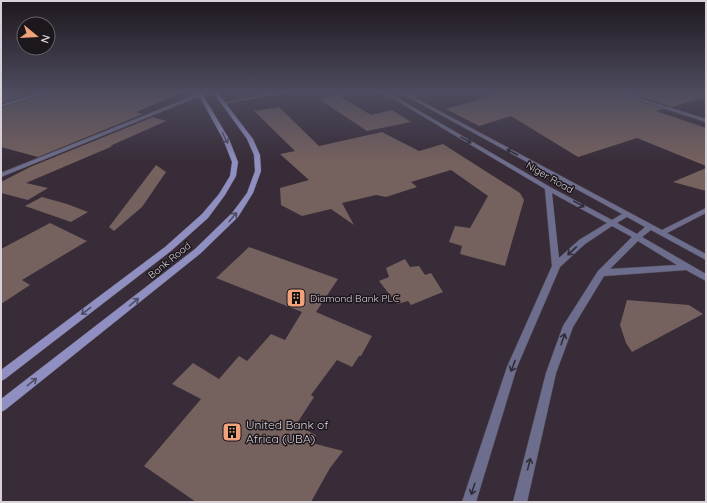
<svg xmlns="http://www.w3.org/2000/svg" width="707" height="503" font-family="Quicksand,sans-serif">
  <style>
    .building { fill: #75615e }
    .lines { fill: none; stroke-linecap: round; stroke-linejoin: round }
    .street-casing { stroke: #554a55; stroke-width: 1 }
    .secondary-casing { stroke: #554a55; stroke-width: 1 }
    .street { fill: #6d6e8d; fill-rule: evenodd }
    .secondary { fill: #8f90c1; fill-rule: evenodd }
    .oneway { stroke: #504d66 }
    .oneway2 { stroke: #302d38 }
    .labels { text-anchor: middle; stroke-width: 3; stroke-linejoin: round; paint-order: stroke }
    .street-label { font-size: 10px; fill: #d8d1d8; stroke: #1c171c }
    .poi-label { font-size: 10px; fill: #d8d1d8; stroke: #1c171c; text-anchor: start }
    .near-poi-label { font-size: 12px; fill: #d8d1d8; stroke: #1c171c; text-anchor: start }
  </style>
  <rect width="100%" height="100%" fill="#382c38"/>
  <g class="building">
    <path d="M1 92H36L1 103Z"/>
    <path d="M49 92H184L136 112 143 114 38 157 1 147V108Z"/>
    <path d="M505 92H613L663 109 656 111 706 128V166L637 138 578 157 511 116 479 126 446 109Z"/>
    <path d="M625 92H706V97L672 107Z"/>
    <path d="M338 95 371 115 392 110 411 122 367 131 319 99Z"/>
    <path d="M279 107 319 146 382 132 419 151 443 144 520 193 524 200 505 266 460 254 462 246 449 242 455 226 470 228 488 196 451 170 411 182 417 187 386 197 376 195 342 203 354 225 331 209 302 216 281 205 280 188 309 180 280 154 295 151 254 111Z"/>
    <path d="M153 117 166 121 110 146H113L26 183 48 188 28 200 1 193V182L30 167Z"/>
    <path d="M156 165 166 172 142 207 114 231 109 227Z"/>
    <path d="M706 168V191L673 182Z"/>
    <path d="M42 197 67 204 88 212 71 222 25 206Z"/>
    <path d="M50 223 87 241 22 280 30 285 1 304V249Z"/>
    <path d="M249 247 338 279 316 312 372 336 361 356H359L352 367 337 360 311 395 314 397 296 425 316 435 312 443 343 451 330 468 311 502H196L144 466 201 399 172 384 193 363 219 379 239 356 247 361 271 334 285 340 302 312 216 278Z"/>
    <path d="M405 259 410 267 419 266 425 275 431 273 443 292 411 305 408 301 397 304 379 281 389 277 386 268Z"/>
    <path d="M627 300 689 305 703 314 632 352 626 343 620 325Z"/>
  </g>
  <g class="lines">
    <defs>
      <g id="street">
        <path d="M203 92H210L1 177V173Z"/>
        <path d="M280 92H290L223 104 221 103Z"/>
        <path d="M382 92H387L550 187 612 220 622 214 399 92H404L662 230 706 208V213L667 233 706 254V260L651 230 642 237 706 274V281L686 270 604 276 573 327 556 373 527 502H513L546 373 563 326 598 271 632 237 612 226 585 244 560 267 517 367 476 502H462L507 367 552 266 545 189ZM552 193 607 223 579 240 559 258ZM627 217 645 227 637 234 617 223ZM638 241 677 265 610 269Z"/>
        <path d="M614 92H620L706 119V122Z"/>
      </g>
      <g id="secondary">
        <path d="M41 92H48L1 107V105Z"/>
        <path d="M197 92H201L229 139 238 162 236 176 225 195 208 218 171 251 5 379 1 381V370L165 247 202 214 219 194 230 176 232 162 223 139Z"/>
        <path d="M213 92H217L253 139 260 155 261 171 253 193 238 217 201 253 5 410 1 412V399L195 249 232 213 247 193 255 171 254 155 247 139Z"/>
      </g>
    </defs>
    <use href="#street" class="street-casing"/>
    <use href="#secondary" class="secondary-casing"/>
    <use href="#street" class="street"/>
    <use href="#secondary" class="secondary"/>
  </g>
  <defs><path id="oneway-shaft" d="M-6 0H5M1.5-3L5.5 0L1.5 3" fill="none" stroke-width="1.6" stroke-linecap="round" stroke-linejoin="round"/></defs>
  <g class="oneway">
    <use href="#oneway-shaft" transform="translate(225 138) rotate(63)"/>
    <use href="#oneway-shaft" transform="translate(233 217) rotate(-49)"/>
    <use href="#oneway-shaft" transform="translate(134 302) rotate(-39)"/>
    <use href="#oneway-shaft" transform="translate(86 311) rotate(143)"/>
    <use href="#oneway-shaft" transform="translate(32 382) rotate(-38)"/>
  </g>
  <g class="oneway2">
    <use href="#oneway-shaft" transform="translate(466 140) rotate(30)"/>
    <use href="#oneway-shaft" transform="translate(512 152) rotate(-152)"/>
    <use href="#oneway-shaft" transform="translate(579 204) rotate(29)"/>
    <use href="#oneway-shaft" transform="translate(572 251) rotate(137)"/>
    <use href="#oneway-shaft" transform="translate(563 339) rotate(-71)"/>
    <use href="#oneway-shaft" transform="translate(513 366) rotate(111)"/>
    <use href="#oneway-shaft" transform="translate(529 464) rotate(-76)"/>
    <use href="#oneway-shaft" transform="translate(473 489) rotate(108)"/>
  </g>
  <linearGradient id="sky" x2="0" y2="1"><stop stop-color="#1f181f"/><stop offset="0.57" stop-color="#4d4b5e"/><stop offset="1" stop-color="#4d4b5e" stop-opacity="0"/></linearGradient>
  <rect width="707" height="162" fill="url(#sky)"/>
  <defs>
    <symbol id="building-square" viewBox="-11 -11 22 22"><rect x="-9" y="-9" width="18" height="18" rx="4" fill="#f0a27a" stroke="#1c171c"/><path d="M-4-6H4V6H1V3H-1V6H-4ZM-2.5-4.3h1.7v1.8h-1.7ZM.8-4.3h1.7v1.8H.8ZM-2.5-1h1.7V.8h-1.7ZM.8-1h1.7V.8H.8Z" fill="#111"/></symbol>
  </defs>
  <g fill-rule="evenodd">
    <use href="#building-square" x="285" y="287" width="22" height="22"/>
    <use href="#building-square" x="221" y="421" width="22" height="22"/>
  </g>
  <g class="labels">
    <g class="street-label">
      <text transform="translate(550 177) rotate(30)" y="4">Niger Road</text>
      <text transform="translate(169 260) rotate(-39)" y="4">Bank Road</text>
    </g>
    <g class="poi-label">
      <text x="310" y="302">Diamond Bank PLC</text>
    </g>
    <g class="near-poi-label">
      <text x="246" y="429">United Bank of<tspan x="246" dy="14">Africa (UBA)</tspan></text>
    </g>
  </g>
  <rect width="707" height="503" fill="none" stroke="#d8d1d8" stroke-width="4"/>
  <g transform="translate(36 36) rotate(108)"><circle r="19" fill="#1c171c" stroke="#676167"/>
  <path d="M0-3L7 15L0 10L-7 15Z" fill="#f0a27a"/>
  <text y="-6" font-size="11" font-weight="bold" text-anchor="middle" fill="#d8d1d8">N</text>
  </g>
</svg>
